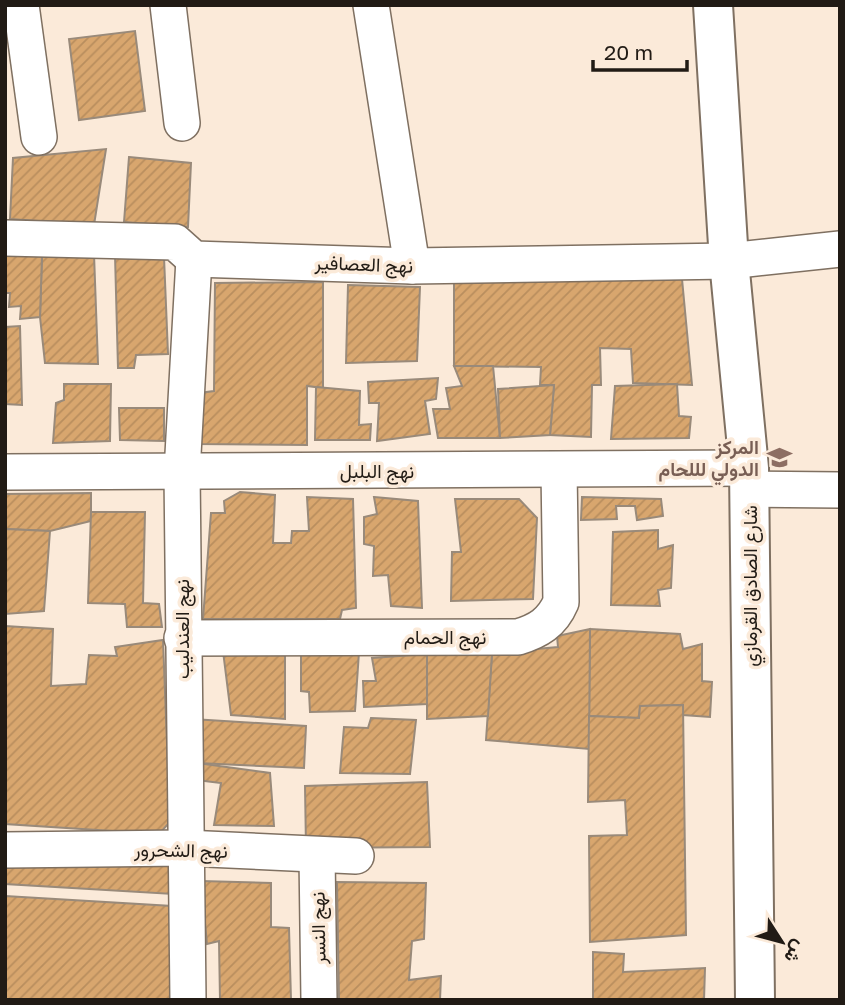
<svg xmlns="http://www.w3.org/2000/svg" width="845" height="1005" font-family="'Golos Text',Vazirmatn,sans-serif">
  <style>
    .building { fill: url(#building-hatch); stroke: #998a7a; stroke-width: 2 }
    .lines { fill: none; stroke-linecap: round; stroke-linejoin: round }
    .street-casing { stroke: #7f7061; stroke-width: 38 }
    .secondary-casing { stroke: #7f7061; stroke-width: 42 }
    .street { stroke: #fff; stroke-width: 35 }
    .secondary { stroke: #fff; stroke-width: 38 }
    .labels { text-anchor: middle; stroke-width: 7; stroke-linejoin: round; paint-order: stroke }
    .street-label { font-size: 19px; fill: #211b15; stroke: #fbead9 }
    .education-label { font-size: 19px; font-weight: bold; fill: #785e54; stroke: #fbead9; text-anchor: end }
  </style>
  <defs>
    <pattern id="building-hatch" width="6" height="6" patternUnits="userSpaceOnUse" patternTransform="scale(1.75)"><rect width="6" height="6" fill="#d8a66e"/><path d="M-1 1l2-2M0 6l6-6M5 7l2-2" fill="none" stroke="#b98e5e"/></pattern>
  </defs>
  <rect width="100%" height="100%" fill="#fbead9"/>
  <g class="building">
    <path d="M135 31 145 111 79 120 69 39Z"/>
    <path d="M106 149 94 225 10 219 13 158Z"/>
    <path d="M129 157 191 163 188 227 124 222Z"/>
    <path d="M94 254 98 364 45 363 40 317 42 255Z"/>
    <path d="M42 255 40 317 20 319 21 306 9 307 10 293H5V256Z"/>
    <path d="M115 255 164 257 168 354 136 355 134 368H118Z"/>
    <path d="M454 279H682L692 385 633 383 631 349 600 348 601 385H592L591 437 550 435 554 385H540L541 367 454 366Z"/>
    <path d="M323 282V388L307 386V445L196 444 199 393 214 391 215 283Z"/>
    <path d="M348 285 420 287 417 361 346 363Z"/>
    <path d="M20 326 22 405 5 404V327Z"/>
    <path d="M454 366H493L500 438H438L433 409H450L446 388 462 386Z"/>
    <path d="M438 378 436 399 425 401 430 434 377 441 379 403H369L368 382Z"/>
    <path d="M64 384H111L110 441 53 443 56 403 64 400Z"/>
    <path d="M677 384 679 416 691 417 689 438 611 439 615 386Z"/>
    <path d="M554 385 550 435 500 438 498 389Z"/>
    <path d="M316 387 360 391 359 425 371 424 370 440H315Z"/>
    <path d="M119 408H164V441L120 440Z"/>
    <path d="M240 492 275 495 273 543H291L292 531H309L307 497 353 499 356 608 342 610 340 619H203L211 513H225L224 501Z"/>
    <path d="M91 493V521L50 531 5 529V494Z"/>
    <path d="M374 497 418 501 422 608 391 606 388 575 373 576 374 546 364 544V517L377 514Z"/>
    <path d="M582 497 661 499 663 516 637 520 635 506H616L617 519 581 520Z"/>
    <path d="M455 499H519L537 518 533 599 451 601 452 552H461Z"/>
    <path d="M91 512H145L143 603 159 604 162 627H127L125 604 88 603Z"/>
    <path d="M5 529 50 531 44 611 5 614Z"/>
    <path d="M658 530V549L673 545 671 588 658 590 660 606 611 605 613 532Z"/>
    <path d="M5 626 53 629 51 686 86 684 89 655 117 656 115 647 163 640 170 822 159 834 5 824Z"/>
    <path d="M590 629 680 634 683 649 702 644V681L712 682 710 717 683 715V705L640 706 639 718 589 716Z"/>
    <path d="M590 629 589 749 486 740 492 653 558 647 557 636Z"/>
    <path d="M285 649V719L231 715 223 651Z"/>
    <path d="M301 650 359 652 355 711 310 712 309 692 301 691Z"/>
    <path d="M492 653 488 716 427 719V654Z"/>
    <path d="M427 654V704L364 707 363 681H376L372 658Z"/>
    <path d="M683 705 686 935 590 942 589 836 627 835 625 800 588 802 589 716 639 718 640 706Z"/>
    <path d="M371 718 416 720 410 774 340 773 344 727 368 728Z"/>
    <path d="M192 719 306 726 304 768 197 763Z"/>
    <path d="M197 763 270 773 274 826 214 825 221 783 197 780Z"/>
    <path d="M427 782 430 847 306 848 305 786Z"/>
    <path d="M5 854 175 866 173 894 5 884Z"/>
    <path d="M201 881 271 883V927L289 928 291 1000H220L219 941 207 944Z"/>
    <path d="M337 882 426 883 424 939 412 941 409 980 441 976 440 1000H339Z"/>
    <path d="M5 896 172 906 174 1000H5Z"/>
    <path d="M593 952 624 954 623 972 705 968 704 1000H593Z"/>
  </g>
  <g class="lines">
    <defs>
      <g id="street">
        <path d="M21 5 39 137"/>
        <path d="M168 5 182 123"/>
        <path d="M371 5 412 266"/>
        <path d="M5 238 175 242 194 259 412 266 729 261 840 249"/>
        <path d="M5 472 749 468"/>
        <path d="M749 489 840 490"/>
        <path d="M182 638 518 637C538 631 552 623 561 602L559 470"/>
        <path d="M5 850 185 848 356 856"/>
        <path d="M317 855 319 1000"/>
        <path d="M188 1000 182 472 194 259"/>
      </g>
      <path id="secondary" d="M713 5 729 261 749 468 755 1000"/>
    </defs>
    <use href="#street" class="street-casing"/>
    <use href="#secondary" class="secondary-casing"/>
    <use href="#street" class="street"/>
    <use href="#secondary" class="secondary"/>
  </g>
  <defs>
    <symbol id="school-bare" viewBox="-9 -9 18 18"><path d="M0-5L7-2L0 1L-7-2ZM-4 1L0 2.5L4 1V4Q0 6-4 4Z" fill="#8d6e63" stroke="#fbead9" stroke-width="2.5" paint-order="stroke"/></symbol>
  </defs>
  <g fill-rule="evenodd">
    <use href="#school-bare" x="762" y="440" width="35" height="35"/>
  </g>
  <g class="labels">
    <g class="street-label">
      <text transform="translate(364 264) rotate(2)" y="7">نهج العصافير</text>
      <text x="377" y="478">نهج البلبل</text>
      <text transform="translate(750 586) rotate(-90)" y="7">شارع الصادق القرمازي</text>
      <text transform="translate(182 629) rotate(-90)" y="7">نهج العندليب</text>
      <text x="445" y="644">نهج الحمام</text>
      <text transform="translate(181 850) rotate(1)" y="7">نهج الشحرور</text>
      <text transform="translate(318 928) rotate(-91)" y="7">نهج النسر</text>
    </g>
    <g class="education-label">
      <text x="759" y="454">المركز<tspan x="759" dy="22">الدولي لللحام</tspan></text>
    </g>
  </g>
  <rect width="845" height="1005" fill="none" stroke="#211b15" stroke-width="14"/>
  <g transform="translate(782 942) rotate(126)" stroke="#fbead9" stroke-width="5" paint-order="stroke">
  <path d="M0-5L12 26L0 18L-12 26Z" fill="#211b15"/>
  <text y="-10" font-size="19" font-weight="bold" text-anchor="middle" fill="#211b15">ش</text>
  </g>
  <path d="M593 60v10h94v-10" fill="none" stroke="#211b15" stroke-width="3.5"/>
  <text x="604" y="60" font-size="21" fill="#211b15" stroke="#fbead9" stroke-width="5" paint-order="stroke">20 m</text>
</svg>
